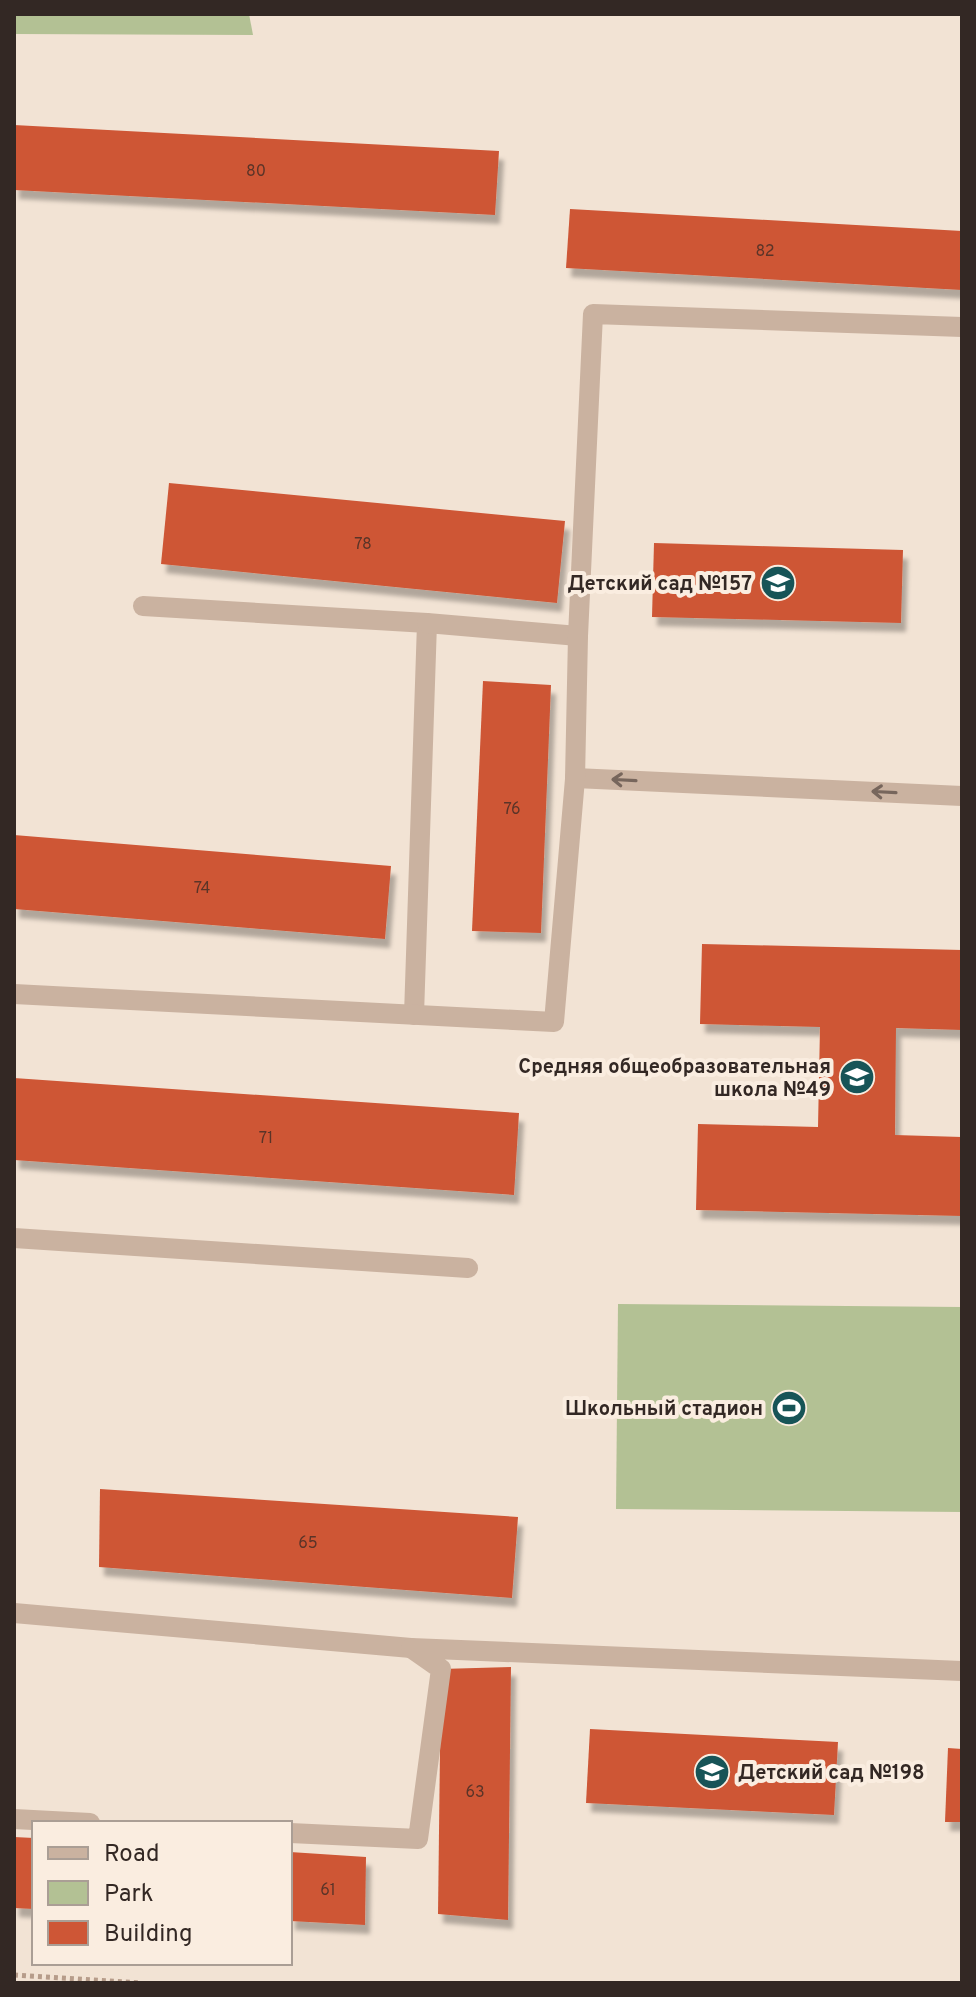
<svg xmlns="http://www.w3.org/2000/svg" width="976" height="1997" font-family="Overpass,sans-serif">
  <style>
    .green { fill: #b3c194 }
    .building { fill: #ce5636; filter: url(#shadow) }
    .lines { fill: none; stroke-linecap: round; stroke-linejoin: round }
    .path { stroke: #b69c8a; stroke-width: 5; stroke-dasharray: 4 4; stroke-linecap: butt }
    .minor { stroke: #cab2a0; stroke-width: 20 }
    .oneway { stroke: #77665c }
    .labels { text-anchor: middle; stroke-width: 8; stroke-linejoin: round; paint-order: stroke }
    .number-label { font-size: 16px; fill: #5a3428 }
    .poi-label { font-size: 20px; font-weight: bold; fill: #332824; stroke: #faede0; text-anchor: end }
  </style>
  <defs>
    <filter id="shadow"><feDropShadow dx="5" dy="9" stdDeviation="2" flood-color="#0004"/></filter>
  </defs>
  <rect width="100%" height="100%" fill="#f2e3d4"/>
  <g class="green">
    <path d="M14 14H249L253 35 14 34Z"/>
    <path d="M618 1304 962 1307V1512L616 1509Z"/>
  </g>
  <g class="building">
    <path d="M14 125 499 151 495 215 14 190Z"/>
    <path d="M570 209 962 231V290L566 268Z"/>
    <path d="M169 483 565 521 557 603 161 564Z"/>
    <path d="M654 543 903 550 901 623 652 617Z"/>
    <path d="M483 681 551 685 541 933 472 931Z"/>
    <path d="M14 835 391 866 385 939 14 909Z"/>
    <path d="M702 944 962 950V1030L896 1028 895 1135 962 1137V1216L696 1210 698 1124 818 1127 820 1027 700 1024Z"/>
    <path d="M14 1078 519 1113 514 1195 14 1160Z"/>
    <path d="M100 1489 518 1517 512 1598 99 1567Z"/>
    <path d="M511 1667 508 1920 438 1914 441 1669Z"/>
    <path d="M590 1729 838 1742 834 1815 586 1803Z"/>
    <path d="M948 1748 962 1749V1822H945Z"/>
    <path d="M14 1837 34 1838V1909L14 1908Z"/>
    <path d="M290 1852 366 1857 365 1925 290 1921Z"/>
  </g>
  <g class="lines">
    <path class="path" d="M14 1975 140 1983"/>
    <g class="minor">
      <path d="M143 606 427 623 414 1015"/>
      <path d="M427 623 578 636"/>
      <path d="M575 778 962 796"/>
      <path d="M14 994 554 1022 575 779 578 636 593 314 962 327"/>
      <path d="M14 1238 468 1268"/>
      <path d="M14 1613 411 1648"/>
      <path d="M14 1819 90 1823"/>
      <path d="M290 1833 418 1839 441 1669 411 1648 962 1671"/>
    </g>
  </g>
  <defs><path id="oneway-shaft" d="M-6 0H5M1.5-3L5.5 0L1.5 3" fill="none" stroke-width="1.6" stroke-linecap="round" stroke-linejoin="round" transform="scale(2)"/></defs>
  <g class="oneway">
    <use href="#oneway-shaft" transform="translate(624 780) rotate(-177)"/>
    <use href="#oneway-shaft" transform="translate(884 792) rotate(-177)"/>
  </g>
  <defs>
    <symbol id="school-disc" viewBox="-11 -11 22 22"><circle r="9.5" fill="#175457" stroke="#faede0"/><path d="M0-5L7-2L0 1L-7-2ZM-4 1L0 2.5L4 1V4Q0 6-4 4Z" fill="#fff"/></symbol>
    <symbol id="stadium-disc" viewBox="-11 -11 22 22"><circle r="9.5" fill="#175457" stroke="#faede0"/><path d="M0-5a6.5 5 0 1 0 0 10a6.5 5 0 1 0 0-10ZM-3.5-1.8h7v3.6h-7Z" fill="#fff"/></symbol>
  </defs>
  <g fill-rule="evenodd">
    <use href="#school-disc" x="758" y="563" width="40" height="40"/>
    <use href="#school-disc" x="837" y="1057" width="40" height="40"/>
    <use href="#stadium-disc" x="769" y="1388" width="40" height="40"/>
    <use href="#school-disc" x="692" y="1752" width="40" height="40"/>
  </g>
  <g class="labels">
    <g class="number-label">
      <text x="256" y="176">80</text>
      <text x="765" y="256">82</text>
      <text x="363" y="549">78</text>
      <text x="512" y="814">76</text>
      <text x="202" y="893">74</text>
      <text x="266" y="1143">71</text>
      <text x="308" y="1548">65</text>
      <text x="475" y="1797">63</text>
      <text x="328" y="1895">61</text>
    </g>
    <g class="poi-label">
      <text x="752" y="590">Детский сад №157</text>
      <text x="831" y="1073">Средняя общеобразовательная<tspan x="831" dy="23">школа №49</tspan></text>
      <text x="763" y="1415">Школьный стадион</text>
      <text x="738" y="1779" text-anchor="start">Детский сад №198</text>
    </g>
  </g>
  <rect width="976" height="1997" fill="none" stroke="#332824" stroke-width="32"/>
  <rect x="32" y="1821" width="260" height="144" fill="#faede0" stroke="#aa9e95" stroke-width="2"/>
  <rect x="48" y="1847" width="40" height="12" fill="#cab2a0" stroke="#aa9e95" stroke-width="2"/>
  <text x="104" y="1861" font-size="24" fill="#332824">Road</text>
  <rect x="48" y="1881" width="40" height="24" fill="#b3c194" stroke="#aa9e95" stroke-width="2"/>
  <text x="104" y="1901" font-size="24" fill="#332824">Park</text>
  <rect x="48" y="1921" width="40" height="24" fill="#ce5636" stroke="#aa9e95" stroke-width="2"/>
  <text x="104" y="1941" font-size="24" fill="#332824">Building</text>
</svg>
